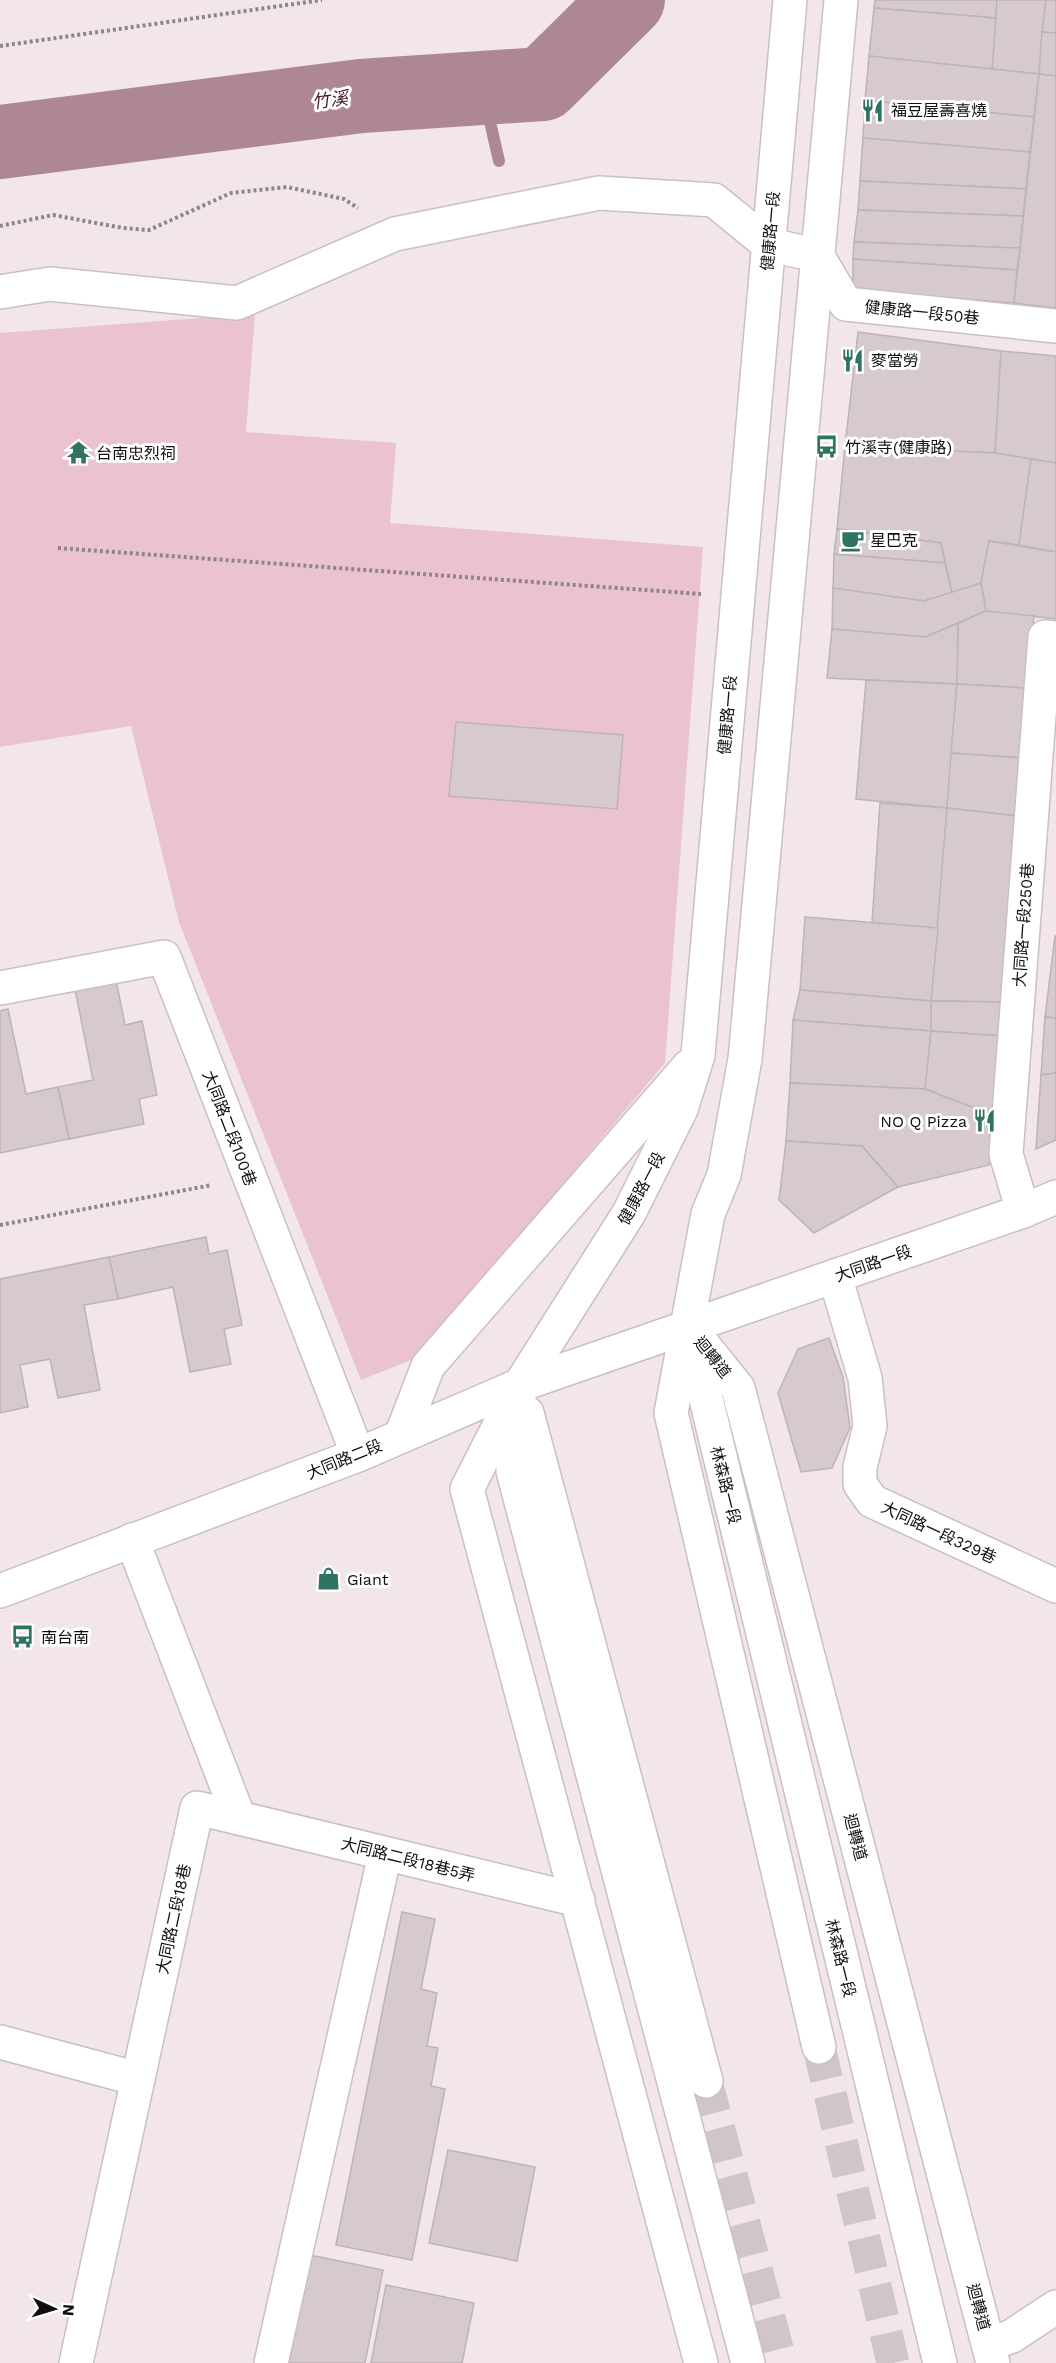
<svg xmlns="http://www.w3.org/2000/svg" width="1056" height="2363" font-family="'Work Sans','Noto Sans TC',sans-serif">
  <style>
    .green { fill: #eac2d0 }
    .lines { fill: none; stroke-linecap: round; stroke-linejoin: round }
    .stream { stroke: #ad8795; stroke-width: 12 }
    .river { stroke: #ad8795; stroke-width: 74 }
    .building { fill: #d6cace; stroke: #beb3b7; stroke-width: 1.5 }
    .minor-tunnel { stroke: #d0c6c9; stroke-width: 33; stroke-dasharray: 33 16; stroke-linecap: butt }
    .minor-casing { stroke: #cbbfc3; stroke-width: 36 }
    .path { stroke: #8e8588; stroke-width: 4; stroke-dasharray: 3 3; stroke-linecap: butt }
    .minor { stroke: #fff; stroke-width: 33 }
    .labels { text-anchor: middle; stroke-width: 6; stroke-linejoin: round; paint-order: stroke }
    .poi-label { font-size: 16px; fill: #120e10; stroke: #fff; text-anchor: start }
    .street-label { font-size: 16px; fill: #120e10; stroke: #fff }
    .water-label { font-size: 18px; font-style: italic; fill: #46152b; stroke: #fff }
  </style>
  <rect width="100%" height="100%" fill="#f2e6ea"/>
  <path class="green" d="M255 314 246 432 396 443 390 523 703 547 665 1063 416 1358 361 1380 179 922 131 726 0 747V333Z"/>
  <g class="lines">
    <path class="stream" d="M482 87 499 161"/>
    <path class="river" d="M0 142 361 96 543 84 628 0"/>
  </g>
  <g class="building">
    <path d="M875 0H997L996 18 874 8Z"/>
    <path d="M997 0H1046L1039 74 992 69Z"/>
    <path d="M1046 0H1056V33L1042 32Z"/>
    <path d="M874 8 996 18 992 69 869 56Z"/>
    <path d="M1042 32 1056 33V76L1039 74Z"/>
    <path d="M869 56 1039 74 1034 117 865 100Z"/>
    <path d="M1039 74 1056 76V308L1014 303Z"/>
    <path d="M865 100 1034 117 1030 152 863 138Z"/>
    <path d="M863 138 1030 152 1026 189 860 181Z"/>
    <path d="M860 181 1026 189 1023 216 858 210Z"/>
    <path d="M858 210 1023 216 1020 248 854 242Z"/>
    <path d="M854 242 1020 248 1017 270 853 259Z"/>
    <path d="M853 259 1017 270 1014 303 853 291Z"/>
    <path d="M858 332 1001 351 995 453 845 446Z"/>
    <path d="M1001 351 1056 356V463L995 453Z"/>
    <path d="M845 446 995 453 1031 459 1019 545 989 541 981 583 952 593 941 543 837 529Z"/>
    <path d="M1031 459 1056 463V552L1019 545Z"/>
    <path d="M837 529 941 543 945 563 834 554Z"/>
    <path d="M989 541 1056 552V619L986 611 981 583Z"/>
    <path d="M834 554 945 563 952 593 924 601 833 588Z"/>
    <path d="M981 583 986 611 925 637 832 629 833 588 924 601Z"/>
    <path d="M986 611 1034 616 1025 688 957 684 958 623Z"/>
    <path d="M958 623 957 684 827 678 832 629 925 637Z"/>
    <path d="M866 680 957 684 947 808 856 799Z"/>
    <path d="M957 684 1025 688 1022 758 951 753Z"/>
    <path d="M456 722 623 735 617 809 449 796Z"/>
    <path d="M951 753 1022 758 1018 816 947 808Z"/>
    <path d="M880 803 947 808 938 928 872 923Z"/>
    <path d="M947 808 1018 816 1005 1002 931 1001Z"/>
    <path d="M805 917 938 928 931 1001 800 990Z"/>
    <path d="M1055 936H1056V1018L1045 1017Z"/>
    <path d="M116 980 125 1025 142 1021 157 1095 139 1099 144 1124 69 1139 58 1087 93 1080 75 989Z"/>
    <path d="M800 990 931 1001V1031L793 1020Z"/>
    <path d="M931 1001 1005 1002 1002 1036 931 1031Z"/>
    <path d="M8 1009 26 1094 58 1087 69 1139 0 1153V1011Z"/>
    <path d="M1045 1017 1056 1018V1073L1041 1075Z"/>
    <path d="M793 1020 931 1031 925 1089 790 1083Z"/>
    <path d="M931 1031 1002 1036 995 1116 925 1089Z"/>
    <path d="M1056 1073V1140L1036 1149 1041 1075Z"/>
    <path d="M790 1083 925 1089 995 1116 989 1165 898 1187 862 1146 786 1141Z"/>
    <path d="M786 1141 862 1146 898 1187 814 1233 779 1200Z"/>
    <path d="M206 1237 209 1254 227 1250 242 1325 224 1329 231 1364 190 1372 173 1287 118 1299 109 1257Z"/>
    <path d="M109 1257 118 1299 84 1305 100 1390 58 1398 50 1359 20 1365 28 1407 0 1413V1279Z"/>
    <path d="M829 1338 843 1377 850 1428 832 1468 801 1472 778 1393 798 1349Z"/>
    <path d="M402 1912 435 1919 421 1989 437 1993 427 2046 438 2048 431 2086 445 2089 412 2260 336 2245Z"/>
    <path d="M448 2150 535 2167 517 2261 429 2243Z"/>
    <path d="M310 2255 383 2270 365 2363H289Z"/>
    <path d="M386 2285 474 2303 462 2363H371Z"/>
  </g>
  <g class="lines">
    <g class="minor-tunnel">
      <path d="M819 2047 893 2363"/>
      <path d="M706 2081 781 2363"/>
    </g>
    <defs>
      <g id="minor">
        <path d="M0 292 50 284 237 303 395 234 599 193 714 200 769 245 817 255 846 304 1056 326"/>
        <path d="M0 988 164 957 358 1455"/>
        <path d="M1023 1211 1006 1154 1045 637 1056 638"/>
        <path d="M835 1276 865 1378 870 1426 860 1467V1484L872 1501 1056 1586"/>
        <path d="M688 1326 738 1388 993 2363"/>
        <path d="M691 1337 940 2363"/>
        <path d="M519 1399 513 1471 748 2363"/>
        <path d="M527 1413 706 2081"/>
        <path d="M401 1436 428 1366 689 1066"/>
        <path d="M0 1591 358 1455 520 1385 1023 1211 1056 1197"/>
        <path d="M239 1818 578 1900"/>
        <path d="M0 2042 138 2079"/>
        <path d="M819 2047 671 1413 708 1214 724 1175 745 1059 841 0"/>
        <path d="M989 2345 1012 2336 1056 2307"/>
        <path d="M76 2363 197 1808 239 1818 132 1540"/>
        <path d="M271 2363 385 1854"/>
        <path d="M701 2363 467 1489 520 1385 629 1213 681 1109 698 1055 790 0"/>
      </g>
    </defs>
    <use href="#minor" class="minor-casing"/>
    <g class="path">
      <path d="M0 46 322 0"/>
      <path d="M0 226 53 215 123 228 149 230 231 193 287 187 344 199 358 208"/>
      <path d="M58 548 701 594"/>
      <path d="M0 1225 212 1185"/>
    </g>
    <use href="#minor" class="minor"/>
  </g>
  <defs>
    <symbol id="restaurant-bare" viewBox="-9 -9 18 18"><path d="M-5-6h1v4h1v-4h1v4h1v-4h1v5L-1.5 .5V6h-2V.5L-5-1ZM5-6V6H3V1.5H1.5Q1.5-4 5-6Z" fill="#317363" stroke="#fff" stroke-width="2.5" paint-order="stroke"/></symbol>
    <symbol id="bus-bare" viewBox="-9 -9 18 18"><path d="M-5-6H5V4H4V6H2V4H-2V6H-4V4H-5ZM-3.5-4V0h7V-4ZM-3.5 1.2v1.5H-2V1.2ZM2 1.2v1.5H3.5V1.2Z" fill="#317363" stroke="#fff" stroke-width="2.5" paint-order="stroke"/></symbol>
    <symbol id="temple-bare" viewBox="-9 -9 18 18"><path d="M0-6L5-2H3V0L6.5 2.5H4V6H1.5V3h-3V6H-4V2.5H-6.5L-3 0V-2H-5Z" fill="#317363" stroke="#fff" stroke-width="2.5" paint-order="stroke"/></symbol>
    <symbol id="cafe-bare" viewBox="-9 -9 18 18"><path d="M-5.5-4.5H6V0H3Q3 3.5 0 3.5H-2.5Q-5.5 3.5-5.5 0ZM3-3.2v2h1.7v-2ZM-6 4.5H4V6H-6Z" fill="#317363" stroke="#fff" stroke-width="2.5" paint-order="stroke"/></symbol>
    <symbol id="shop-bare" viewBox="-9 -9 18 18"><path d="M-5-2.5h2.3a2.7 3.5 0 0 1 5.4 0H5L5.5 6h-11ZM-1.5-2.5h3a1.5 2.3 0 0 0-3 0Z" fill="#317363" stroke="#fff" stroke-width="2.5" paint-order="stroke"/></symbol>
  </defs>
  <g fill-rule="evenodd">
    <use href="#restaurant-bare" x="856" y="94" width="33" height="33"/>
    <use href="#restaurant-bare" x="836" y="344" width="33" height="33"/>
    <use href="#bus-bare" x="810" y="430" width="33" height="33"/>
    <use href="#temple-bare" x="62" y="436" width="33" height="33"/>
    <use href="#cafe-bare" x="836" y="524" width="33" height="33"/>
    <use href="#restaurant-bare" x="968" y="1104" width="33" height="33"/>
    <use href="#shop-bare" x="312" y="1562" width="33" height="33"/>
    <use href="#bus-bare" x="6" y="1620" width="33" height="33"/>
  </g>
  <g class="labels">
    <g class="poi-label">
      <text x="891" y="116">福豆屋壽喜燒</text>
      <text x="871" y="366">麥當勞</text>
      <text x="845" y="453">竹溪寺(健康路)</text>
      <text x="96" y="459">台南忠烈祠</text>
      <text x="870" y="546">星巴克</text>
      <text x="967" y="1127" text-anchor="end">NO Q Pizza</text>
      <text x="347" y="1585">Giant</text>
      <text x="41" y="1643">南台南</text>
    </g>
    <g class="street-label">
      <text transform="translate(770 231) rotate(-85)" y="6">健康路一段</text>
      <text transform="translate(922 312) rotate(6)" y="6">健康路一段50巷</text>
      <text transform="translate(727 715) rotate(-85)" y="6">健康路一段</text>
      <text transform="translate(1023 925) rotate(-86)" y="6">大同路一段250巷</text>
      <text transform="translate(230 1128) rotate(69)" y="6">大同路二段100巷</text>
      <text transform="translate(641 1188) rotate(-62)" y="6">健康路一段</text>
      <text transform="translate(873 1263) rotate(-19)" y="6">大同路一段</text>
      <text transform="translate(713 1357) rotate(51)" y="6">迴轉道</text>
      <text transform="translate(344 1459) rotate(-22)" y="6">大同路二段</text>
      <text transform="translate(726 1485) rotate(76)" y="6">林森路一段</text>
      <text transform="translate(939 1532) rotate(25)" y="6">大同路一段329巷</text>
      <text transform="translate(856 1837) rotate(75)" y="6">迴轉道</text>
      <text transform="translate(408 1859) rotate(14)" y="6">大同路二段18巷5弄</text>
      <text transform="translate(173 1919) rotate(-78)" y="6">大同路二段18巷</text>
      <text transform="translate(841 1958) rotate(76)" y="6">林森路一段</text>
      <text transform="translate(979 2307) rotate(75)" y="6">迴轉道</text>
    </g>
    <g class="water-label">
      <text transform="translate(330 100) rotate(-7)" y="6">竹溪</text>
    </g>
  </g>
  <g transform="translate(54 2309) rotate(94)" stroke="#ffffff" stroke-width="4.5" paint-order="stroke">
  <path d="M0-4.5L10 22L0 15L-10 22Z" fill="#120e10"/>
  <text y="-9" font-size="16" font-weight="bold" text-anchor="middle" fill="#120e10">N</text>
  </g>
</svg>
